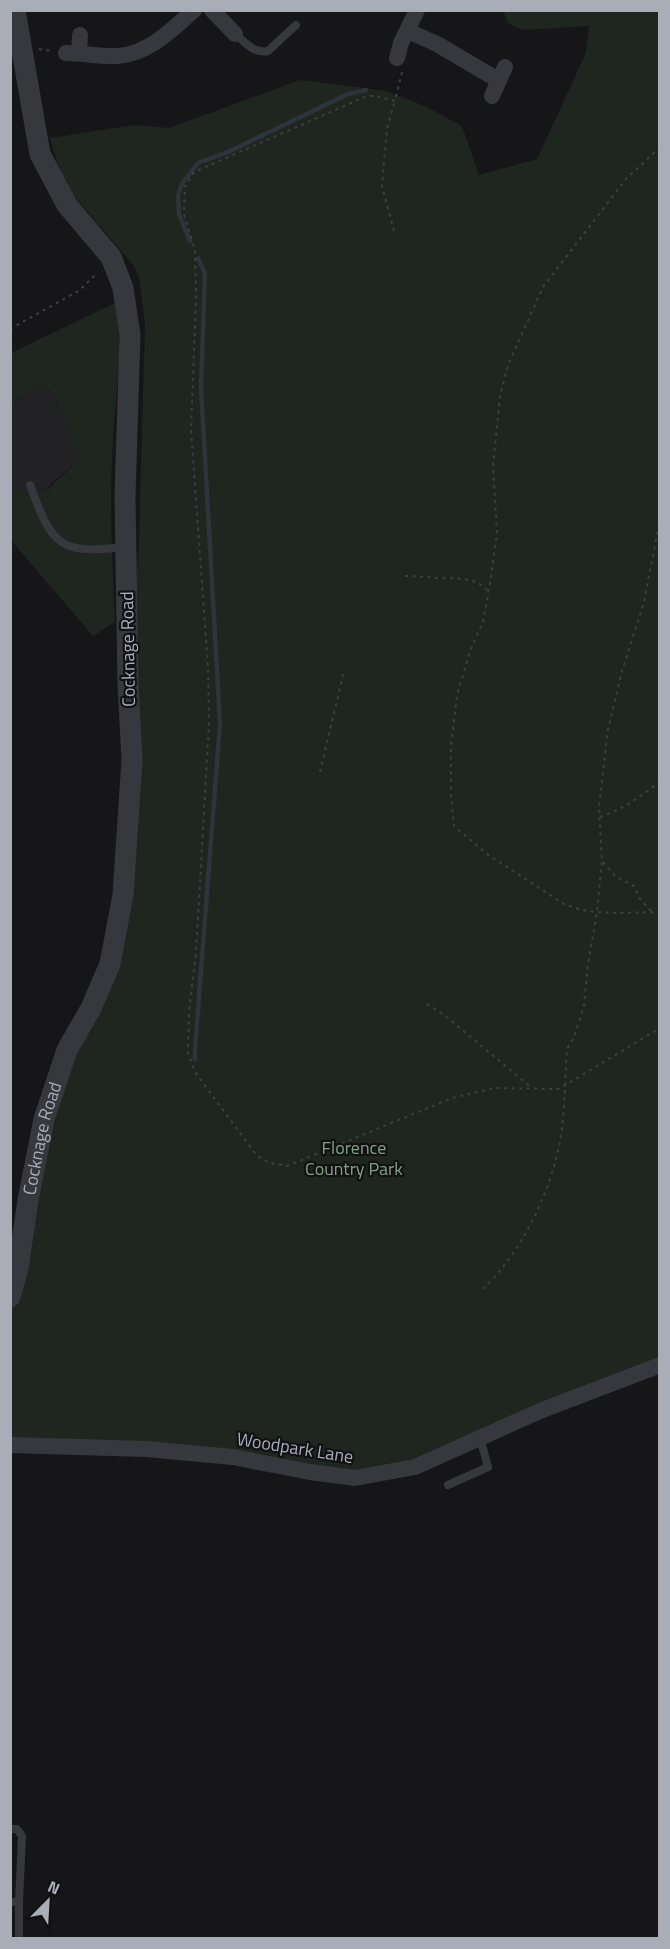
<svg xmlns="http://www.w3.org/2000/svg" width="670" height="1949" font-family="'Titillium Web',sans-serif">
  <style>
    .built { fill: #222225 }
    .green { fill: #1e261f }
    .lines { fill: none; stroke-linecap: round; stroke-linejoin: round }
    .stream { stroke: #2c353c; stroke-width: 4.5 }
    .path { stroke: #3d3f44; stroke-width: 2; stroke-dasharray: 3 4.5; stroke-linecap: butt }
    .service { stroke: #37383d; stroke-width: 8 }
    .minor { stroke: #37383d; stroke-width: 16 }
    .tertiary { stroke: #37383d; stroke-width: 21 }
    .labels { text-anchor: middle; stroke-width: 4.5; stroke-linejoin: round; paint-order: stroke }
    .street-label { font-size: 18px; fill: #a8adb8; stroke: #111113 }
    .park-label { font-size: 18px; fill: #7fa381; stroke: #111113 }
  </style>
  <rect width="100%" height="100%" fill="#161618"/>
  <path class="built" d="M43 388 51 389 79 460 52 483 44 493H24L11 482V402Z"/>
  <g class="green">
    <path d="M503 11H659V1365L415 1467 355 1478 11 1440V1297L44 1119 110 964 139 541 145 322 139 279 134 266 68 189 57 162 50 138 133 125 169 128 300 80 387 91 427 107 462 126 479 175 537 159 586 53 589 26 523 30 509 24Z"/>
    <path d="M117 302C123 348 116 393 113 439 109 499 112 561 115 622L93 636 11 540 10 482 24 493H44L79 460 51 389 43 388 11 402V353Z"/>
  </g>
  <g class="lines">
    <g class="stream">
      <path d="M190 241 179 214 178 195 182 184 198 163 228 152 348 94 366 90"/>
      <path d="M195 1059V1049L220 724 201 387 205 274 198 258"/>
    </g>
    <g class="path">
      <path d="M39 49 52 51"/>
      <path d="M402 72 395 101 376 96H367L194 172 185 187 184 214 195 251 196 299 191 430 208 667 209 723 196 952 189 1012 188 1053 195 1072 257 1156 270 1163 287 1166 452 1098 495 1088 559 1089 660 1028"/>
      <path d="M660 147 626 179 543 287 508 365 500 396 493 466 497 532 490 583 483 622 470 651 457 695 451 745V795L454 826 487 854 564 904 581 910 597 912 619 913 660 912"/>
      <path d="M394 231 382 186 387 128 395 101"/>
      <path d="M10 329 80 290 98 272"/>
      <path d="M405 576C417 576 428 577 439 578 457 579 475 576 488 591"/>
      <path d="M320 772 344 671"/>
      <path d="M600 817C623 809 641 797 660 781"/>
      <path d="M603 862 616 877 634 886 640 899 652 912"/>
      <path d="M427 1004 444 1015 532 1088"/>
      <path d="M483 1289C522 1252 552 1190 561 1136 565 1108 565 1078 567 1049L574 1037 584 1006 588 964 597 912 602 860 599 807 608 729 622 671 644 602 660 519"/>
    </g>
    <g class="service">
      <path d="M235 34C245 42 254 54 268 51L296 25"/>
      <path d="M30 485C52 545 59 555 124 547"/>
      <path d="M448 1485 488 1467 480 1438"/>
      <path d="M10 1829H17L22 1836 19 1902"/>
      <path d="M10 1902H19V1938"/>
    </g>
    <g class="minor">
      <path d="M212 10 235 34"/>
      <path d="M408 31 437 44 498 80"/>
      <path d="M66 53C83 53 101 57 118 56 148 54 172 30 194 10"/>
      <path d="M79 53 80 35"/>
      <path d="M397 58 401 43 417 10"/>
      <path d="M492 96 505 67"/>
      <path d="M10 1445 146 1449 233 1457 310 1472 355 1478 415 1467 540 1411 660 1365"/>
    </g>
    <path class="tertiary" id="s1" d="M10 1297 18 1268 28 1200 44 1119 67 1050 91 1008 110 964 123 895 132 760 128 684 125 495 130 335 123 288 111 257 67 205 40 154 15 10"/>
  </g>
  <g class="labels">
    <g class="street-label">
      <text transform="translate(128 649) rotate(-91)" y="6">Cocknage Road</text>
      <text dy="6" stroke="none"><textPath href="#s1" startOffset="162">Cocknage Road</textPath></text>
      <text transform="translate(295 1448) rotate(9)" y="6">Woodpark Lane</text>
    </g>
    <g class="park-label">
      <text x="354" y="1154">Florence<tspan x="354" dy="21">Country Park</tspan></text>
    </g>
  </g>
  <rect width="670" height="1949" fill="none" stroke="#a8adb8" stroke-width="24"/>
  <g transform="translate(48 1901) rotate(24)" stroke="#111113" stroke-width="4.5" paint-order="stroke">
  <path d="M0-4.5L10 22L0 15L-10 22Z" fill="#a8adb8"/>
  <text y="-9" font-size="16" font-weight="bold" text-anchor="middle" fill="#a8adb8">N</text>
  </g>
</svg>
